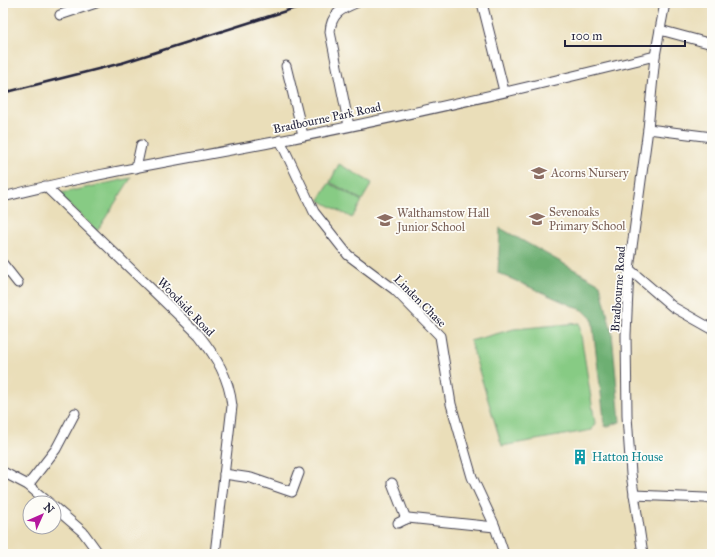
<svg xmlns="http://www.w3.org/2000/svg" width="715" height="557" font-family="'IM FELL Great Primer',serif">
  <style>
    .green { fill: #87cb84; stroke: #547660 }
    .forest { fill: #6daf72; stroke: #486856 }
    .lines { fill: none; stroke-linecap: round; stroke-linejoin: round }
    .minor-casing { stroke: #403e4e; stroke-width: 11 }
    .minor { stroke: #fff; stroke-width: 9 }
    .rail { stroke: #22223b; stroke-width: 2.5 }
    .labels { text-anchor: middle; stroke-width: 3.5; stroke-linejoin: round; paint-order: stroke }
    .street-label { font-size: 12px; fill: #22223b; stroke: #fdfcf7 }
    .education-label { font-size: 12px; fill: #785e54; stroke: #fdfcf7; text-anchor: start }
    .culture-label { font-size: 12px; fill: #0d838f; stroke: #fdfcf7; text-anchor: start }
  </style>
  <rect width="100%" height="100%" fill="#fdfcf7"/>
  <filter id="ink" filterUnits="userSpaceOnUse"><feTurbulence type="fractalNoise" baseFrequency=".025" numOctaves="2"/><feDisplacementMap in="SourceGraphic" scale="8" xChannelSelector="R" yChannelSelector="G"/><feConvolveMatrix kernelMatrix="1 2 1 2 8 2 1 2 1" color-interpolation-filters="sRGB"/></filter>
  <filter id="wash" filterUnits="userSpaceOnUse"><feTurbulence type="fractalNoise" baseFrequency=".012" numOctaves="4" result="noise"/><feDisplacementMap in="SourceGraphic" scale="16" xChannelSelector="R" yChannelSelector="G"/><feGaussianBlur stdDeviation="0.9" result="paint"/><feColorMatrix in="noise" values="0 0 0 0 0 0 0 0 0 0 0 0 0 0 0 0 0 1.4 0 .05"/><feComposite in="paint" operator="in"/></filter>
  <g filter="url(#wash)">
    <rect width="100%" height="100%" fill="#eadeb9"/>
    <g class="green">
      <path d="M339 164 372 183 362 200 330 182Z"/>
      <path d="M131 178 97 231 57 194Z"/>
      <path d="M329 183 362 201 352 218 319 200Z"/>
      <path d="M579 323 595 423 592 430 502 446 470 341 514 329Z"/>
    </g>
    <path class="forest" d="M500 228 600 284 612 333 620 422 605 427 592 319 584 311 498 273Z"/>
  </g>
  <g filter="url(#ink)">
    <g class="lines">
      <defs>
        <g id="minor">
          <path d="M482 3 504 91"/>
          <path d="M60 15 96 3"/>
          <path d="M660 30 712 44"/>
          <path d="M286 66 303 135"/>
          <path d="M349 126 330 32C331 14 341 9 356 3"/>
          <path d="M648 129 712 137"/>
          <path d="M280 140 314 212 348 255 395 290 440 336 451 404 472 477 494 524 504 554"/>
          <path d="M136 168 141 145"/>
          <path d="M45 186 199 335C216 357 229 377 232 406L215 554"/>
          <path d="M3 197C94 173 187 159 279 141 405 116 530 87 655 56"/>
          <path d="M3 264 18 283"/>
          <path d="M629 269 673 307 712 329"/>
          <path d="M3 472 28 485 49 503"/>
          <path d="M224 474 251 478 292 492 299 473"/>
          <path d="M392 483 406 519"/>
          <path d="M28 485 56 449 75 413"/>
          <path d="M634 495 705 498 712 499"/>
          <path d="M54 507 83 532 99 554"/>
          <path d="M398 523 408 518 495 527"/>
          <path d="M643 554 631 474 627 416 626 335 629 269 648 129 655 56 665 3"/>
        </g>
      </defs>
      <use href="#minor" class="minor-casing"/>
      <use href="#minor" class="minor"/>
      <path class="rail" d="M3 93 122 63 311 3"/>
    </g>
  </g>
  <defs>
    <symbol id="school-bare" viewBox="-9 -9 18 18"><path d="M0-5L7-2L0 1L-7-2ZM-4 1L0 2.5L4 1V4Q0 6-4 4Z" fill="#8d6e63" stroke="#fdfcf7" stroke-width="2.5" paint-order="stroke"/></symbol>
    <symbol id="building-bare" viewBox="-9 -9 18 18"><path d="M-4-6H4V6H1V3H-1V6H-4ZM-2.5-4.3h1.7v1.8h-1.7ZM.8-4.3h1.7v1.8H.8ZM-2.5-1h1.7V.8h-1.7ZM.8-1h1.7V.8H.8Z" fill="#0f9aa8" stroke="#fdfcf7" stroke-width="2.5" paint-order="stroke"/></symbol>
  </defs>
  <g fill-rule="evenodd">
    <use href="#school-bare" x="528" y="162" width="22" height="22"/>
    <use href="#school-bare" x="526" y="208" width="22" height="22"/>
    <use href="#school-bare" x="374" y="209" width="22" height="22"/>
    <use href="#building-bare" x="569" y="446" width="22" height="22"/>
  </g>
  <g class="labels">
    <g class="street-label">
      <text transform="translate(327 118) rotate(-12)" y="4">Bradbourne Park Road</text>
      <text transform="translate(618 289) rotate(-86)" y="4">Bradbourne Road</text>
      <text transform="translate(420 301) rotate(45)" y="4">Linden Chase</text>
      <text transform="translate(186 307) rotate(46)" y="4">Woodside Road</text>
    </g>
    <g class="education-label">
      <text x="551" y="177">Acorns Nursery</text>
      <text x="549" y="216">Sevenoaks<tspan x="549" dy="14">Primary School</tspan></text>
      <text x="397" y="217">Walthamstow Hall<tspan x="397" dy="14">Junior School</tspan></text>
    </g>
    <g class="culture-label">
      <text x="592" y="461">Hatton House</text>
    </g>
  </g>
  <rect width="715" height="557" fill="none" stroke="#fdfcf7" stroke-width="16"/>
  <g transform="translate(42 515) rotate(45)"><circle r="19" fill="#fdfcf7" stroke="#a5a5ac"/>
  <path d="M0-3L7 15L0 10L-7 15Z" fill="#b5179e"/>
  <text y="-6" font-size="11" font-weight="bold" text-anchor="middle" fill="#22223b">N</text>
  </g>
  <path d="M565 40v6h120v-6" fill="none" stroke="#22223b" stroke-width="2"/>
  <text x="571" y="40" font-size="12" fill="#22223b" stroke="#fdfcf7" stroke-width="3" paint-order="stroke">100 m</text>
</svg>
